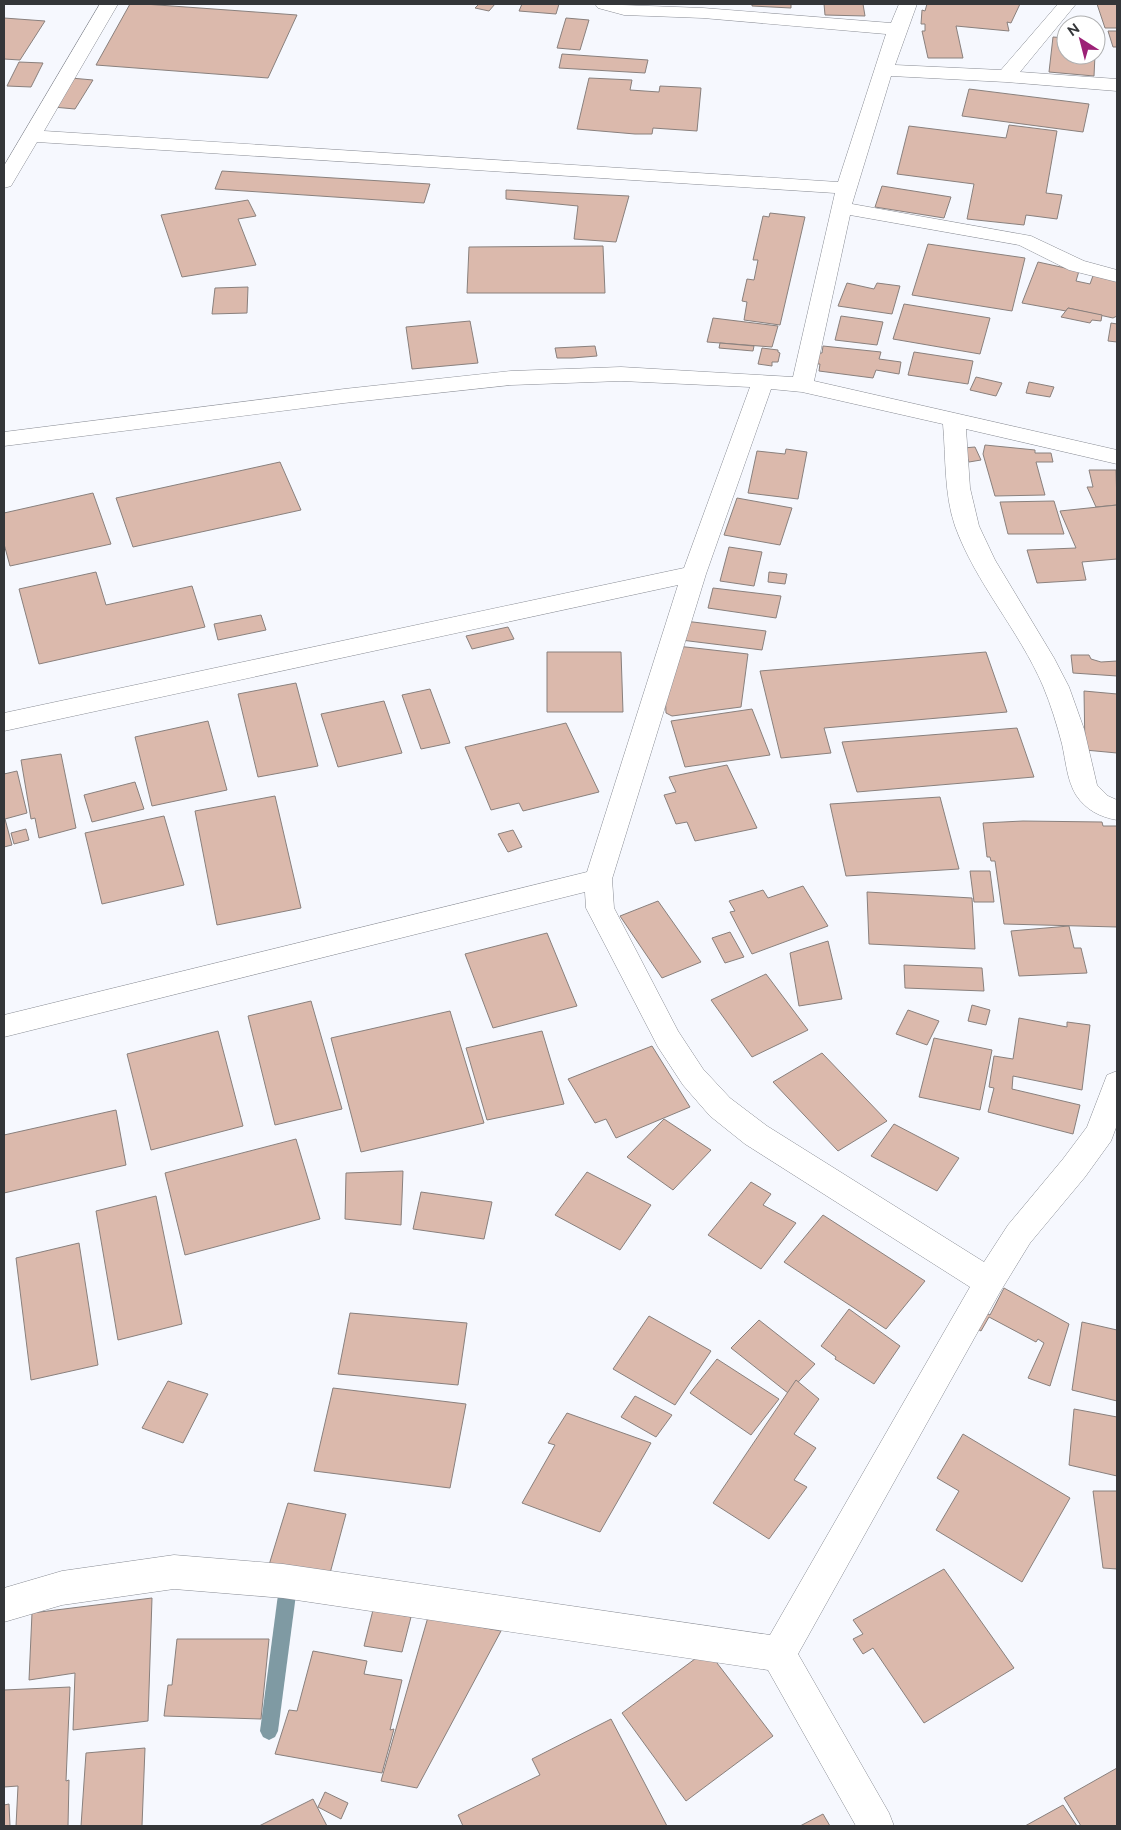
<svg xmlns="http://www.w3.org/2000/svg" width="1121" height="1830" font-family="Raleway,sans-serif">
  <style>
    .lines { fill: none; stroke-linecap: round; stroke-linejoin: round }
    .stream { fill: #7f9aa3; fill-rule: evenodd }
    .building { fill: #dbb9ac; stroke: #89807d }
    .street-casing { stroke: #898c94; stroke-width: 1 }
    .street { fill: #fff; fill-rule: evenodd }
  </style>
  <rect width="100%" height="100%" fill="#f6f8fe"/>
  <g class="lines">
    <path class="stream" d="M288 1579 294 1581 297 1587 278 1731 275 1737 269 1740 263 1737 260 1731 279 1587 282 1581Z"/>
  </g>
  <g class="building">
    <path d="M130 4H144L297 15 268 78 96 65Z"/>
    <path d="M479 4H495L489 11 475 8Z"/>
    <path d="M522 4H559L556 14 519 11Z"/>
    <path d="M752 4H791V8L752 6Z"/>
    <path d="M824 4H863L865 16 825 15Z"/>
    <path d="M927 4H1020L1011 23 1007 22 1009 31 956 26 963 58H928L922 31H925V24H921L922 10 925 11Z"/>
    <path d="M1097 4H1117V28H1105Z"/>
    <path d="M4 18 45 21 20 60 4 59Z"/>
    <path d="M566 18 589 20 580 50 557 48Z"/>
    <path d="M1108 31H1117V47H1113Z"/>
    <path d="M1053 37 1066 38V55H1095L1094 76 1049 72Z"/>
    <path d="M562 54 648 60 645 73 559 68Z"/>
    <path d="M19 62 43 63 31 87 7 86Z"/>
    <path d="M60 77 93 80 75 109 42 106Z"/>
    <path d="M589 78 632 80 630 90 659 92 660 86 701 88 697 131 653 128 652 134H635L577 129Z"/>
    <path d="M969 89 1089 104 1083 132 962 116Z"/>
    <path d="M1009 125 1057 131 1046 193 1062 195 1057 219 1026 215 1024 225 967 219 974 184 897 174 909 126 1006 138Z"/>
    <path d="M222 171 430 184 424 203 215 189Z"/>
    <path d="M882 186 951 197 944 218 875 207Z"/>
    <path d="M506 190 629 196 616 242 574 239 578 206 506 199Z"/>
    <path d="M248 200 256 216 238 219 256 265 182 277 161 215Z"/>
    <path d="M770 213 805 217 780 325 744 320 747 302 742 301 747 279 754 280 758 260H753L763 216 769 217Z"/>
    <path d="M928 244 1025 258 1012 311 912 295Z"/>
    <path d="M603 246 605 293H467L469 247Z"/>
    <path d="M1038 262 1079 271 1076 281 1090 284 1094 273 1117 278V316L1113 318 1068 308 1066 311 1022 303Z"/>
    <path d="M847 283 874 289 877 283 900 286 892 314 838 306Z"/>
    <path d="M248 287 247 313 212 314 215 288Z"/>
    <path d="M904 304 990 318 980 354 893 339Z"/>
    <path d="M1068 308 1102 315 1101 321 1092 320 1090 323 1061 317Z"/>
    <path d="M841 316 883 322 877 345 835 340Z"/>
    <path d="M713 318 778 326 772 347 707 342Z"/>
    <path d="M470 321 478 363 412 369 406 327Z"/>
    <path d="M1111 323 1117 324V342L1108 341Z"/>
    <path d="M720 343 754 346 753 351 719 348Z"/>
    <path d="M595 346 597 356 572 358H557L555 348Z"/>
    <path d="M823 346 881 352 879 359 901 362 899 374 876 370 873 378 819 371 820 364H817L819 353H822Z"/>
    <path d="M762 348 778 350V352L780 353 778 362H772V366L758 364Z"/>
    <path d="M914 352 973 361 968 384 908 375Z"/>
    <path d="M976 377 1002 383 996 396 970 390Z"/>
    <path d="M1029 382 1054 387 1050 397 1026 393Z"/>
    <path d="M985 445 1035 450V453H1051L1053 462H1036L1045 495 995 496 983 454Z"/>
    <path d="M975 447 981 460 969 462 963 448Z"/>
    <path d="M786 449 807 452 798 499 748 493 757 451 785 454Z"/>
    <path d="M280 462 301 510 133 547 116 498Z"/>
    <path d="M1089 470H1116L1117 505 1096 507 1087 487H1093Z"/>
    <path d="M93 493 111 544 10 566 4 544V513Z"/>
    <path d="M737 498 792 508 780 545 724 535Z"/>
    <path d="M1054 501 1064 534H1008L1000 502Z"/>
    <path d="M1117 505V559L1082 562 1086 580 1037 583 1027 550 1076 548 1060 511Z"/>
    <path d="M729 547 762 552 754 586 720 581Z"/>
    <path d="M96 572 106 605 192 586 205 627 39 664 19 589Z"/>
    <path d="M769 572 787 574 785 584 768 582Z"/>
    <path d="M713 588 781 596 776 618 708 608Z"/>
    <path d="M261 615 266 630 218 640 214 624Z"/>
    <path d="M685 621 766 631 762 650 681 640Z"/>
    <path d="M508 627 514 639 472 649 466 636Z"/>
    <path d="M677 646 748 654 741 707 672 716 666 713 665 691Z"/>
    <path d="M547 652H621L623 712H547Z"/>
    <path d="M986 652 1007 712 824 728 831 753 781 758 760 671Z"/>
    <path d="M1071 655H1089L1091 659 1101 662 1117 661V676L1073 673Z"/>
    <path d="M296 683 318 766 258 777 238 694Z"/>
    <path d="M430 689 450 743 421 749 402 695Z"/>
    <path d="M1084 691 1117 694V753L1085 750Z"/>
    <path d="M384 701 402 753 338 767 321 714Z"/>
    <path d="M752 709 770 755 685 767 671 721Z"/>
    <path d="M208 721 227 790 152 806 135 737Z"/>
    <path d="M566 723 599 792 523 811 519 803 491 810 465 747Z"/>
    <path d="M1017 728 1034 777 857 792 842 742Z"/>
    <path d="M61 754 76 828 39 838 35 818 31 819 21 760Z"/>
    <path d="M727 765 757 828 695 841 687 822 676 824 664 795 676 792 669 777Z"/>
    <path d="M17 771 27 813 5 819 12 845 4 847V774Z"/>
    <path d="M135 782 144 809 92 822 84 795Z"/>
    <path d="M275 796 301 908 217 925 195 811Z"/>
    <path d="M940 797 959 869 846 876 830 804Z"/>
    <path d="M164 816 184 885 102 904 85 833Z"/>
    <path d="M1023 821 1102 822 1103 826H1117V927L1004 924 995 861H991L990 857H987L983 823Z"/>
    <path d="M26 829 29 840 14 844 11 833Z"/>
    <path d="M513 830 522 847 508 852 498 834Z"/>
    <path d="M970 871H990L994 902H974Z"/>
    <path d="M803 886 828 926 752 954 730 912 735 911 729 901 763 890 768 898Z"/>
    <path d="M867 892 972 898 975 949 869 944Z"/>
    <path d="M658 901 701 962 662 978 620 916Z"/>
    <path d="M1069 926 1074 948H1081L1087 973 1019 976 1011 931Z"/>
    <path d="M730 932 744 957 725 963 712 938Z"/>
    <path d="M547 933 577 1006 493 1028 465 954Z"/>
    <path d="M828 941 842 999 799 1006 790 953Z"/>
    <path d="M904 965 982 968 984 991 905 988Z"/>
    <path d="M766 974 808 1030 752 1057 711 1000Z"/>
    <path d="M311 1001 342 1109 275 1125 248 1016Z"/>
    <path d="M972 1005 990 1010 986 1025 968 1021Z"/>
    <path d="M908 1010 939 1021 927 1045 896 1034Z"/>
    <path d="M450 1011 484 1123 361 1152 331 1038Z"/>
    <path d="M1019 1018 1067 1027V1022L1090 1025 1082 1090 1013 1076 1012 1089 1080 1105 1073 1134 988 1112 994 1088 989 1087 994 1056 1013 1059Z"/>
    <path d="M218 1031 243 1126 151 1150 127 1054Z"/>
    <path d="M542 1031 564 1104 487 1120 466 1048Z"/>
    <path d="M934 1038 992 1050 980 1110 919 1097Z"/>
    <path d="M652 1046 690 1107 616 1138 606 1119 595 1123 568 1079Z"/>
    <path d="M822 1053 887 1121 838 1151 773 1082Z"/>
    <path d="M116 1110 126 1165 4 1193V1135Z"/>
    <path d="M664 1119 711 1150 673 1190 627 1157Z"/>
    <path d="M894 1124 959 1158 937 1191 871 1156Z"/>
    <path d="M296 1139 320 1219 185 1255 165 1173Z"/>
    <path d="M403 1171 401 1225 345 1219 346 1173Z"/>
    <path d="M587 1172 651 1205 620 1250 555 1215Z"/>
    <path d="M751 1182 771 1194 763 1205 796 1223 761 1269 708 1235Z"/>
    <path d="M421 1192 492 1202 484 1239 413 1229Z"/>
    <path d="M156 1196 182 1324 118 1340 96 1211Z"/>
    <path d="M823 1215 925 1281 886 1329 784 1262Z"/>
    <path d="M79 1243 98 1365 31 1380 16 1258Z"/>
    <path d="M1004 1288 1069 1324 1050 1386 1028 1378 1044 1343 1038 1339 1036 1342 989 1317 981 1331 968 1324 978 1309 990 1315Z"/>
    <path d="M849 1309 900 1346 874 1384 835 1359 836 1357 821 1346Z"/>
    <path d="M350 1313 467 1323 458 1385 338 1374Z"/>
    <path d="M649 1316 711 1351 675 1405 613 1369Z"/>
    <path d="M759 1320 815 1364 788 1393 731 1348Z"/>
    <path d="M1082 1322 1117 1330V1401L1072 1390Z"/>
    <path d="M717 1359 779 1399 751 1435 690 1393Z"/>
    <path d="M796 1380 819 1399 794 1434 816 1448 794 1480 807 1487 769 1539 713 1503Z"/>
    <path d="M168 1381 208 1394 183 1443 142 1428Z"/>
    <path d="M333 1388 466 1404 450 1488 314 1471Z"/>
    <path d="M635 1396 672 1415 656 1437 621 1417Z"/>
    <path d="M1074 1409 1117 1417V1476L1069 1465Z"/>
    <path d="M567 1413 651 1443 600 1532 522 1503 555 1445 548 1443Z"/>
    <path d="M963 1434 1070 1498 1022 1582 936 1530 959 1491 937 1478Z"/>
    <path d="M1093 1491H1117V1569L1103 1568Z"/>
    <path d="M288 1503 346 1514 329 1577 269 1565Z"/>
    <path d="M944 1569 1014 1668 924 1723 873 1648 863 1654 853 1639 863 1634 853 1620Z"/>
    <path d="M152 1598 148 1721 73 1730 75 1673 29 1680 32 1613Z"/>
    <path d="M373 1610 411 1617 402 1652 364 1646Z"/>
    <path d="M428 1617 501 1631 417 1788 381 1781Z"/>
    <path d="M177 1639H269L261 1719 164 1716 168 1685H172Z"/>
    <path d="M707 1650 773 1736 686 1801 622 1713Z"/>
    <path d="M313 1651 367 1661 364 1674 402 1680 390 1730 394 1729 382 1773 275 1754 289 1710 297 1711Z"/>
    <path d="M70 1687 66 1781 69 1780 68 1826H16L18 1786 4 1787V1690Z"/>
    <path d="M611 1719 667 1826H463L458 1815 540 1775 532 1759Z"/>
    <path d="M145 1748 142 1826H81L86 1753Z"/>
    <path d="M1117 1768V1826H1081L1064 1798Z"/>
    <path d="M325 1792 348 1803 341 1819 318 1807Z"/>
    <path d="M313 1799 327 1826H259Z"/>
    <path d="M9 1804 10 1826H4V1805Z"/>
    <path d="M1063 1805 1077 1826H1025Z"/>
    <path d="M823 1814 830 1826H800Z"/>
  </g>
  <g class="lines">
    <defs>
      <path id="street" d="M100 4H118L44 131 838 182 886 34 703 18 624 15 598 8 595 4 703 8 891 23 899 4H917L895 65 1001 70 1058 4H1076L1020 72 1117 79V91L1006 82 891 76 852 204 1031 236 1084 261 1117 270V282L1069 270 1019 245 850 215 814 381 1117 450V464L966 429 970 488 979 526 995 560 1054 658 1069 687 1084 729 1097 785 1108 796 1117 800V820C1100 817 1086 810 1076 795 1067 780 1066 762 1062 744 1057 725 1051 705 1043 686 1019 630 976 584 955 526 944 494 946 458 943 424L802 392 771 389 706 574 612 879 614 908 678 1031 703 1069 730 1098 767 1126 984 1262 1008 1225 1063 1159 1087 1127 1107 1075 1117 1071V1125L1111 1141 1085 1177 1030 1243 1000 1292 798 1654 889 1813 894 1826H856L768 1670 283 1598 174 1589 62 1605 4 1622V1588L62 1571 174 1555 283 1564 770 1635 970 1287 745 1144 710 1116 683 1085 658 1047 586 908 585 892 4 1037V1015L587 872 678 585 4 731V713L684 568 750 387 621 381 511 385 344 403 4 446V432L344 389 511 371 621 367 793 377 835 193 37 142 11 186 4 188V166Z"/>
    </defs>
    <use href="#street" class="street-casing"/>
    <use href="#street" class="street"/>
  </g>
  <rect width="1121" height="1830" fill="none" stroke="#343639" stroke-width="10"/>
  <g transform="translate(1081 40) rotate(324)"><circle r="24" fill="#ffffff" stroke="#aeafb0"/>
  <path d="M0-4L9 19L0 12L-9 19Z" fill="#9c2076"/>
  <text y="-8" font-size="14" font-weight="bold" text-anchor="middle" fill="#343639">N</text>
  </g>
</svg>
